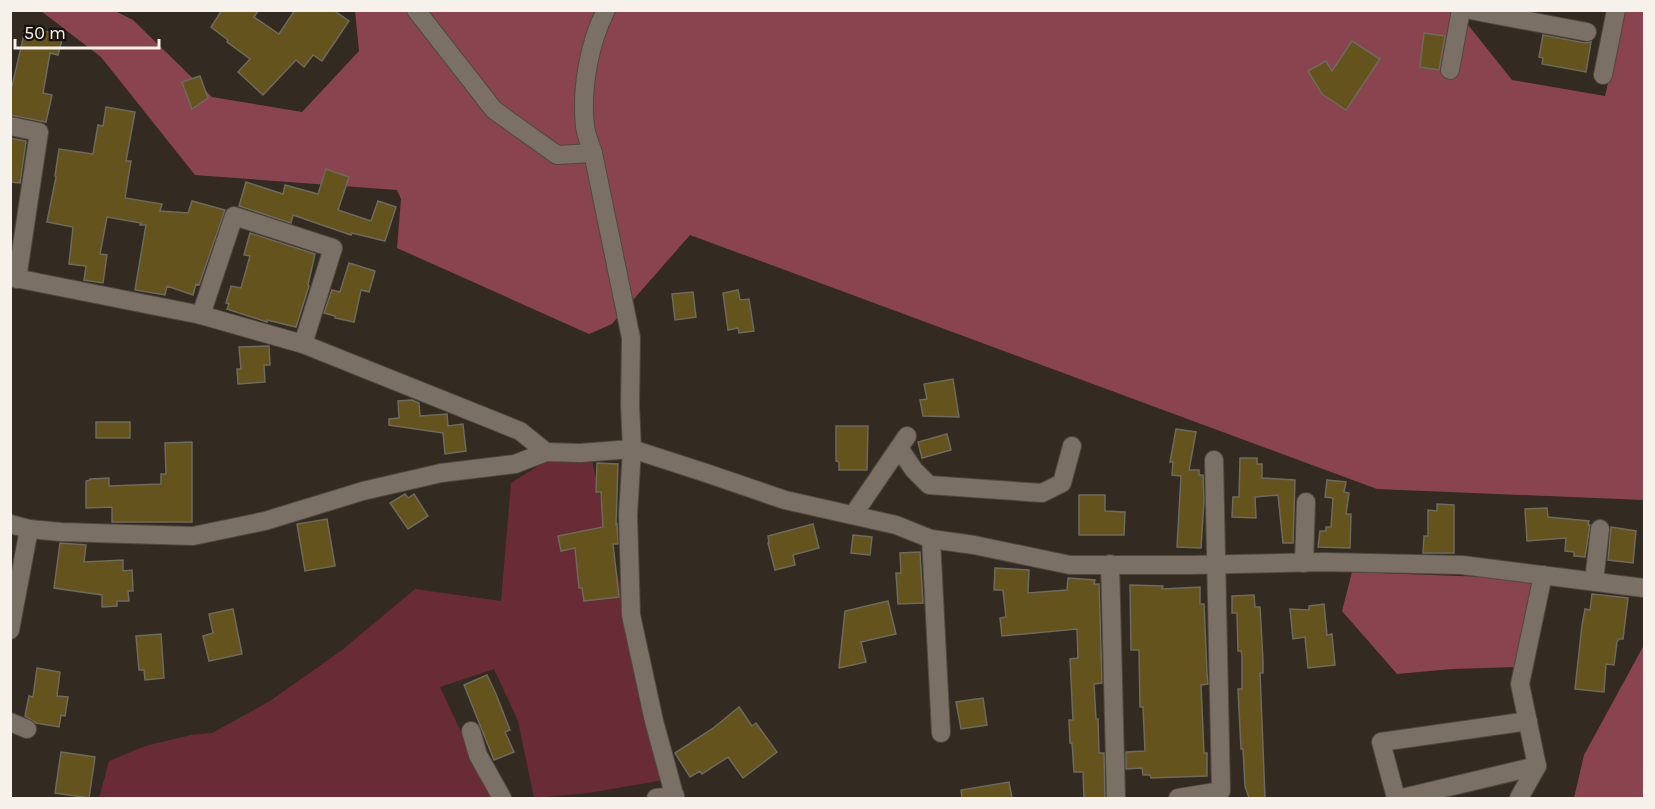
<svg xmlns="http://www.w3.org/2000/svg" width="1655" height="809" font-family="Karla,sans-serif">
  <style>
    .green { fill: #692b36 }
    .forest { fill: #8a444f }
    .building { fill: #64531c; stroke: #6e6a5c; stroke-width: 1.5 }
    .lines { fill: none; stroke-linecap: round; stroke-linejoin: round }
    .minor-casing { stroke: #504840; stroke-width: 20 }
    .minor { stroke: #7b7065; stroke-width: 18 }
  </style>
  <rect width="100%" height="100%" fill="#332a21"/>
  <path class="green" d="M591 456 664 780 589 793 534 798 518 721 494 669 440 687 492 798H99L109 761 145 746 191 735 212 733 270 701 342 650 415 589 501 601 511 483 549 459Z"/>
  <g class="forest">
    <path d="M41 11H115L133 20 212 97 302 112 359 51 355 11H1457L1512 80 1605 96 1625 11H1644V500L1377 489 690 235 612 324 589 334 397 248 401 199 397 190 195 175 101 57Z"/>
    <path d="M1352 572 1536 579 1517 667 1452 669 1397 674 1342 611Z"/>
    <path d="M1644 645V798H1574L1584 755Z"/>
  </g>
  <g class="building">
    <path d="M222 10H259L254 17 279 34 295 10H333L349 21 322 61 313 55 304 67 296 60 263 95 238 72 250 59 227 42 228 40 211 27Z"/>
    <path d="M26 26 63 36 58 55 50 53 43 93 52 95 46 122 10 115V85L12 86Z"/>
    <path d="M1424 33 1445 36 1439 70 1420 67Z"/>
    <path d="M1543 35 1585 43 1591 42 1586 72 1542 64 1543 58 1539 57Z"/>
    <path d="M1352 41 1380 59 1346 110 1322 94 1308 71 1326 61 1332 71Z"/>
    <path d="M200 76 208 98 192 109 182 82Z"/>
    <path d="M106 107 135 112 126 161H131L125 198 162 204 160 211 188 213 192 201 225 210 199 285 196 284 193 295 167 286 165 295 135 290 146 225H140L141 223 107 217 100 254 107 255 103 283 84 280 86 266 69 264 73 227 47 222 56 177 55 176 59 149 93 154 98 125 103 126Z"/>
    <path d="M10 138 26 141 20 183 10 182Z"/>
    <path d="M326 169 349 177 338 210 371 221 378 201 396 207 385 241 352 233 351 235 293 215 291 223 239 206 246 182 283 194 285 185 318 194Z"/>
    <path d="M250 233 315 254 308 285 309 286 296 327 267 320V322L227 309 229 304 226 303 231 286 241 288 250 256 244 255Z"/>
    <path d="M349 263 375 271 369 292 361 290 354 322 335 318V316L324 313 332 290 340 292Z"/>
    <path d="M738 290 740 300 749 299 754 331 739 333 738 328 728 330 723 293Z"/>
    <path d="M693 292 696 317 675 320 672 294Z"/>
    <path d="M269 346 270 365H264L265 382 238 384 237 369H241L239 347Z"/>
    <path d="M953 379 959 417 923 416 920 400 927 399 924 384Z"/>
    <path d="M412 400 419 403 420 416 447 414 448 426 463 424 466 451 445 454 443 433 389 425V419L399 418 398 401Z"/>
    <rect x="96" y="422" width="34" height="16"/>
    <path d="M836 426H868L867 470H839V462L836 461Z"/>
    <path d="M1176 429 1196 432 1189 470H1199V475H1203L1204 500 1201 548 1177 547 1181 476 1172 475 1173 462H1170Z"/>
    <path d="M947 434 951 450 922 458 918 442Z"/>
    <path d="M192 442V522H112V507L86 508V481L90 480V479L109 478V486L161 484V474H166L165 443Z"/>
    <path d="M1240 458H1257V464H1262V478L1295 480 1293 543H1283L1278 495 1255 497 1256 518 1232 517 1233 497H1239Z"/>
    <path d="M597 463 618 464 616 525 617 524 618 544H613L619 597 584 601 582 588H579L575 548 561 551 558 536 603 527 601 492H596Z"/>
    <path d="M1327 480 1346 482 1344 492 1349 493 1346 514H1351L1350 548 1318 547 1320 531H1326V527H1331L1333 498 1325 497Z"/>
    <path d="M405 494 408 498 414 494 428 516 408 529 390 503Z"/>
    <path d="M1079 495H1105V511L1125 512 1124 535H1079Z"/>
    <path d="M1437 504 1454 505V553H1423L1424 536H1428V510L1437 511Z"/>
    <path d="M1547 508 1548 517 1589 521 1588 525H1590L1585 557 1574 556V552L1565 551 1566 538 1527 541 1525 509Z"/>
    <path d="M327 519 335 566 305 571 297 524Z"/>
    <path d="M813 524 819 548 793 555 795 565 775 570 768 543H769L768 536Z"/>
    <path d="M1611 527 1636 531 1633 563 1608 560Z"/>
    <path d="M853 535 872 537 870 555 851 553Z"/>
    <path d="M60 543 86 545 84 562 123 560V571L132 570 133 591H128L129 601H117V606L102 607V595L54 588Z"/>
    <path d="M920 552 923 603 898 604 896 573H901L900 553Z"/>
    <path d="M995 568 1029 570 1028 593 1067 590 1068 578 1095 580 1094 584H1099L1102 683 1094 684 1096 719H1098L1099 753H1104L1105 798H1084L1083 772H1074L1072 743H1070L1069 720H1073L1070 659 1078 658 1077 629 1002 636 1000 618 1006 617 1003 590H994Z"/>
    <path d="M1130 585 1163 586 1162 589 1200 587V604H1204L1207 673 1208 684 1201 685 1204 753H1207V776L1151 778 1150 775H1143L1142 768 1126 769V752L1145 751 1143 707H1140L1139 650H1131Z"/>
    <path d="M1592 594 1628 598 1623 639H1619L1617 642 1614 665 1606 664 1604 692 1575 689 1582 625 1585 609 1590 610Z"/>
    <path d="M1254 595 1255 607H1260L1263 660V673H1260L1265 798H1249L1245 786 1243 749H1241L1238 689H1242V655L1241 651H1238L1237 613H1232V596Z"/>
    <path d="M888 601 896 634 861 642 866 662 839 668 845 611Z"/>
    <path d="M1324 604 1327 635 1332 634 1335 665 1308 668 1305 637 1293 639 1290 609 1309 610V606Z"/>
    <path d="M233 609 242 654 209 661 203 636 213 633 209 614Z"/>
    <path d="M161 634 164 678 145 680 144 670H139L136 636Z"/>
    <path d="M37 668 60 672 57 696 68 697 65 716 61 715 59 727 36 723 25 716 29 696 33 697Z"/>
    <path d="M487 675 496 694 510 730 505 732 514 752 494 760 464 685Z"/>
    <path d="M983 698 987 725 961 729 956 702Z"/>
    <path d="M739 707 752 726 756 723 777 752 743 778 728 757 702 774 700 771 690 777 675 753 712 729Z"/>
    <path d="M61 752 95 757 89 798 55 793Z"/>
    <path d="M1009 782 1012 798H962L961 790Z"/>
  </g>
  <g class="lines">
    <defs>
      <g id="minor">
        <path d="M416 10 494 110 557 155 593 153"/>
        <path d="M606 10C589 43 581 89 585 126 586 135 590 144 593 153L631 338 630 405 632 449 628 515 631 615 654 721 675 798"/>
        <path d="M1470 10 1587 32"/>
        <path d="M1450 70 1461 10"/>
        <path d="M1603 75 1616 10"/>
        <path d="M10 126 39 132 17 279"/>
        <path d="M10 277 201 315 303 344 520 431 546 452"/>
        <path d="M201 315 234 216 333 248 303 344"/>
        <path d="M899 448 914 470 929 485 1042 493 1062 483 1072 446"/>
        <path d="M853 515 907 436"/>
        <path d="M10 524 29 529 61 532 193 536 265 521 363 491 441 473 515 464 546 452 580 453 632 449 706 473 785 500 896 525 931 539 974 545 1070 565H1189L1324 562 1462 565 1644 588"/>
        <path d="M931 539 941 733"/>
        <path d="M1304 563 1306 502"/>
        <path d="M1110 564 1116 798"/>
        <path d="M1594 581 1600 529"/>
        <path d="M10 630 29 529"/>
        <path d="M10 722 27 729"/>
        <path d="M471 731 478 755 502 798"/>
        <path d="M656 798 675 796"/>
        <path d="M1178 798 1221 791 1214 460"/>
        <path d="M1396 798 1381 742 1528 721"/>
        <path d="M1402 798 1537 766"/>
        <path d="M1519 798 1537 766 1520 684 1543 575"/>
      </g>
    </defs>
    <use href="#minor" class="minor-casing"/>
    <use href="#minor" class="minor"/>
  </g>
  <rect width="1655" height="809" fill="none" stroke="#f7f1eb" stroke-width="24"/>
  <path d="M15 39v9h144v-9" fill="none" stroke="#f7f1eb" stroke-width="3"/>
  <text x="24" y="39" font-size="18" fill="#f7f1eb" stroke="#18130f" stroke-width="4.5" paint-order="stroke">50 m</text>
</svg>
